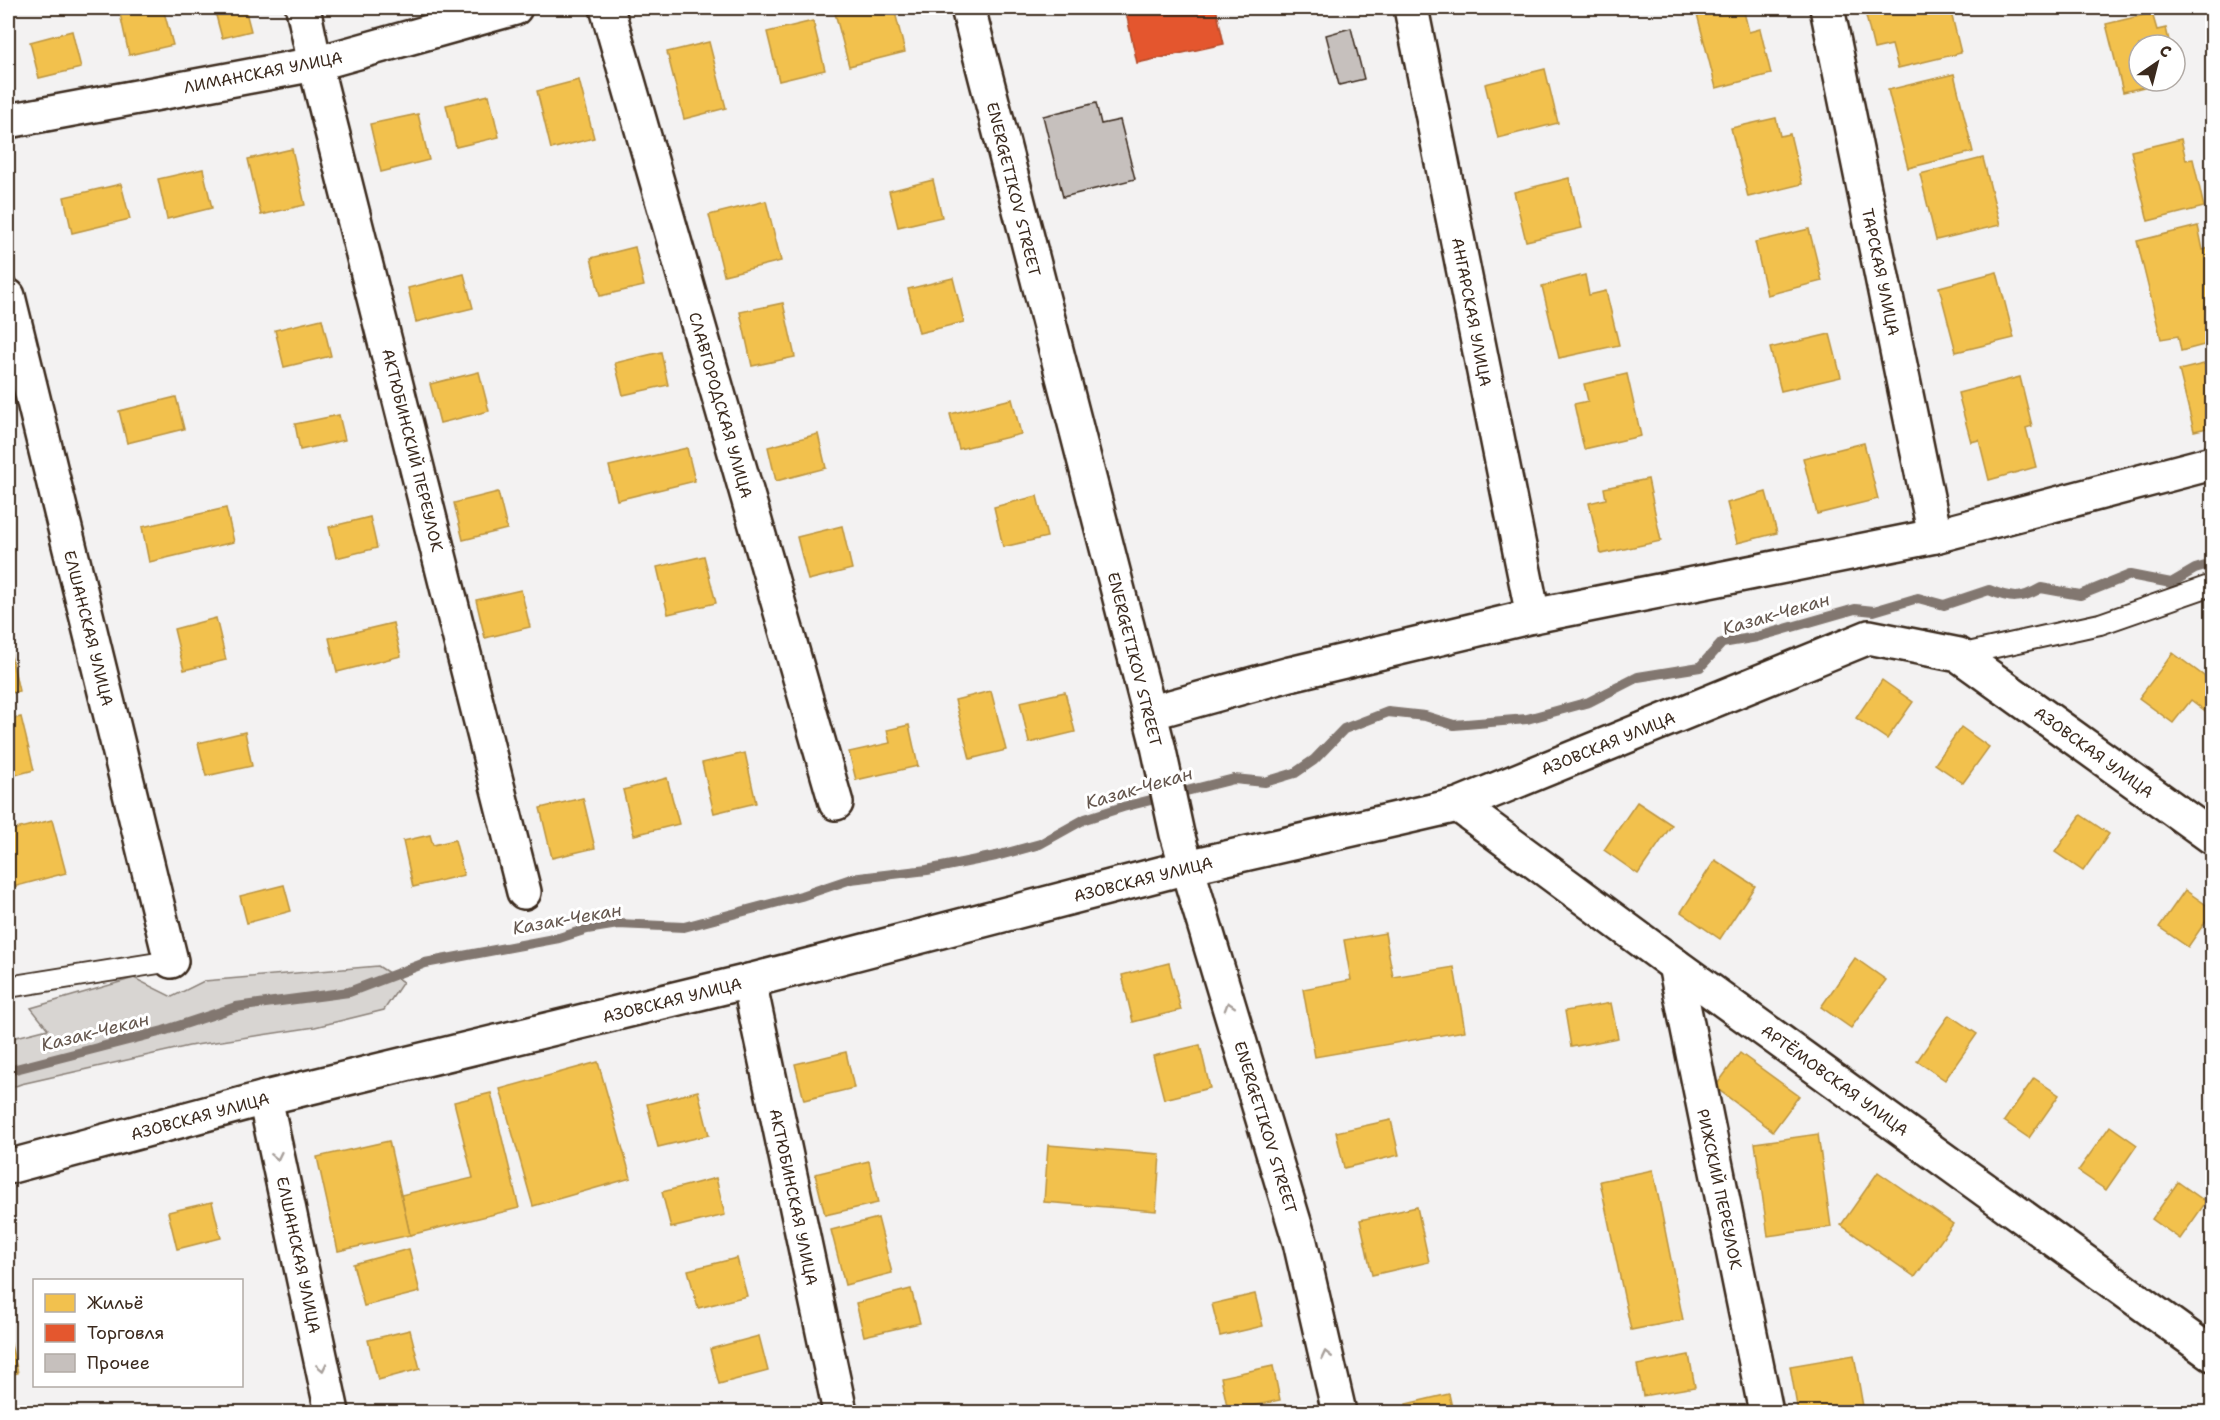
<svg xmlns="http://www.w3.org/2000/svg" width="2220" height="1420" font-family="'Shantell Sans',sans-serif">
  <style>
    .green { fill: #d8d5d2; stroke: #8a8078; stroke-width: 1.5 }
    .homes { fill: #f2c14e; stroke: #bb9440; stroke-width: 1.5 }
    .shops { fill: #e4572e; stroke: #b14a29; stroke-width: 1.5 }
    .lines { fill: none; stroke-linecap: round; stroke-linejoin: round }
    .stream { stroke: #827770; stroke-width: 10 }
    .building { fill: #c6c0bd; stroke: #3b2a1e; stroke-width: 1.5 }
    .lane-casing { stroke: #3b2a1e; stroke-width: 24 }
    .street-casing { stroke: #3b2a1e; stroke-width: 38 }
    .primary-casing { stroke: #3b2a1e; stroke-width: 38 }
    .lane { stroke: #fff; stroke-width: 20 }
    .street { stroke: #fff; stroke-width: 33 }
    .primary { stroke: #fff; stroke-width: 33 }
    .oneway { stroke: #a79f9a }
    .labels { text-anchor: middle; stroke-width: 6; stroke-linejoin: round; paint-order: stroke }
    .street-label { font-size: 16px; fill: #3b2a1e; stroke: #fff }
    .water-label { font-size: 18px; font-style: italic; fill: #65574e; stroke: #fff }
  </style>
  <rect width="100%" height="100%" fill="#f3f2f2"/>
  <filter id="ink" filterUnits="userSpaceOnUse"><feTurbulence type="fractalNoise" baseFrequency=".0167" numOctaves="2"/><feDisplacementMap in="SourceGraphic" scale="12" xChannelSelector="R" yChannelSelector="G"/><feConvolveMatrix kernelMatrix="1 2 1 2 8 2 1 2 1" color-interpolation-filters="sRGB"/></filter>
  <g filter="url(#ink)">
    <path class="green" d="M378 966 403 982 384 1010 315 1027 189 1046 21 1084 8 1089V1039L48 1029 31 1008 134 978 172 997 204 981Z"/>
    <g class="homes">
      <path d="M126 8H163L173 45 129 55 119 9Z"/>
      <path d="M214 8H245L251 31 222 38Z"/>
      <path d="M855 8H894L905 52 849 66 835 13Z"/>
      <path d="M1708 8H1743L1749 32 1760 29 1771 74 1716 88 1696 10Z"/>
      <path d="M1885 8H1950L1961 53 1898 68 1892 45 1874 49 1866 16 1886 11Z"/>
      <path d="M2152 13 2157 30 2166 28 2170 45H2139V81H2169L2123 92 2106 24Z"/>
      <path d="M813 21 825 70 779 81 767 32Z"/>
      <path d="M72 31 81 68 39 78 30 42Z"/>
      <path d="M709 42 726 108 684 119 667 52Z"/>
      <path d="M1545 69 1558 123 1498 138 1485 84Z"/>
      <path d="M1954 74 1973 152 1908 168 1888 90Z"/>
      <path d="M579 80 594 138 551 149 537 91Z"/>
      <path d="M489 95 499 137 456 147 446 105Z"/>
      <path d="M418 114 429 160 381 172 370 124Z"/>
      <path d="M1776 118 1780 136 1790 134 1802 184 1748 197 1731 128Z"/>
      <path d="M2181 139 2186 160 2193 159 2204 207 2148 221 2131 151Z"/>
      <path d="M292 149 305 205 261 215 248 159Z"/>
      <path d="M1983 158 2000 225 1936 240 1920 174Z"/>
      <path d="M203 169 212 208 167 219 158 179Z"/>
      <path d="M1569 178 1582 228 1526 241 1514 192Z"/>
      <path d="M933 180 942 217 898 227 889 191Z"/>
      <path d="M121 184 130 219 72 233 64 197Z"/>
      <path d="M766 201 781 261 724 275 709 215Z"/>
      <path d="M2198 226 2203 250 2212 247V274H2210L2212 286V343L2181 351 2178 336 2161 339 2137 241Z"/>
      <path d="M1809 229 1822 281 1767 295 1755 242Z"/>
      <path d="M635 247 644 286 600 296 591 258Z"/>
      <path d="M1997 272 2014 338 1956 352 1939 287Z"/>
      <path d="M464 274 473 308 416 322 408 288Z"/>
      <path d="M1585 275 1589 295 1606 291 1619 345 1559 358 1542 286Z"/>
      <path d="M953 278 964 322 919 333 908 289Z"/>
      <path d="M783 303 795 357 752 366 740 312Z"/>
      <path d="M322 319 331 356 284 367 275 330Z"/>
      <path d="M1830 334 1841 377 1781 391 1770 348Z"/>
      <path d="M661 352 668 385 623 395 615 363Z"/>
      <path d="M2212 362V427L2194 431 2179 370Z"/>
      <path d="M479 372 489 411 440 423 430 384Z"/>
      <path d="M1627 374 1641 436 1584 449 1574 404 1588 401 1584 384Z"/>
      <path d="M2020 377 2032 426 2026 428 2036 467 1989 480 1979 440 1971 442 1958 393Z"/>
      <path d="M176 397 184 429 127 443 119 411Z"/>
      <path d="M1012 399 1021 434 959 449 950 414Z"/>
      <path d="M339 415 345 440 300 450 295 424Z"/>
      <path d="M818 434 826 468 776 481 768 447Z"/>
      <path d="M1864 443 1878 499 1817 514 1803 458Z"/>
      <path d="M687 448 695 481 617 500 609 466Z"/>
      <path d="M1648 479 1661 541 1601 554 1589 503 1606 499 1604 488Z"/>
      <path d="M498 492 507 529 463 540 454 503Z"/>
      <path d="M1766 492 1777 533 1737 543 1727 503Z"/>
      <path d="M1037 496 1047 537 1003 547 994 507Z"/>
      <path d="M226 508 234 542 149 562 142 527Z"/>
      <path d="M370 517 377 548 336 558 329 527Z"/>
      <path d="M842 526 852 569 808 580 797 537Z"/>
      <path d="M704 556 716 603 668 614 657 567Z"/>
      <path d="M521 590 530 627 485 638 476 600Z"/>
      <path d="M216 618 226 660 184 670 174 629Z"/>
      <path d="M393 623 401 656 337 672 329 638Z"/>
      <path d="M8 642 19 691 8 694Z"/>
      <path d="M2173 653 2212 682V707L2208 713 2191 700 2173 723 2139 698Z"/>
      <path d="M1882 680 1913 702 1887 739 1856 718Z"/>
      <path d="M991 691 1006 750 970 759 955 700Z"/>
      <path d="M1065 692 1075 732 1029 743 1020 702Z"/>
      <path d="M21 717 34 770 8 777V720Z"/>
      <path d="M909 725 918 766 856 780 849 752 890 743 887 730Z"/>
      <path d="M1961 727 1989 747 1963 783 1935 764Z"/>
      <path d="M245 732 252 766 206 776 198 743Z"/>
      <path d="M745 753 756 803 714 813 702 763Z"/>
      <path d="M667 778 679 824 634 835 623 790Z"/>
      <path d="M583 798 595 848 552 858 540 808Z"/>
      <path d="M1637 802 1672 825 1638 874 1604 850Z"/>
      <path d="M2081 815 2109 834 2083 871 2055 852Z"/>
      <path d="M52 820 66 873 9 888 8 831Z"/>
      <path d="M430 835 433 845 455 840 464 875 413 887 403 841Z"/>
      <path d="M1715 860 1755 886 1720 939 1681 912Z"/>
      <path d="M284 885 291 911 247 923 240 896Z"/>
      <path d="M2185 890 2212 909V912L2188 947 2159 927Z"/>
      <path d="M1385 933 1393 977 1454 967 1465 1031 1315 1057 1303 989 1351 980 1344 940Z"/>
      <path d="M1855 958 1886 980 1851 1028 1821 1007Z"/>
      <path d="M1169 963 1181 1010 1133 1022 1122 975Z"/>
      <path d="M1611 1003 1618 1038 1571 1047 1565 1011Z"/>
      <path d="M1949 1015 1977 1034 1945 1080 1917 1061Z"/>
      <path d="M1200 1045 1210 1088 1164 1099 1153 1056Z"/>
      <path d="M846 1052 854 1088 804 1100 795 1064Z"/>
      <path d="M1740 1053 1799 1096 1773 1131 1715 1087Z"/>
      <path d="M598 1062 631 1178 533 1206 500 1089Z"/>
      <path d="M2034 1078 2059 1095 2029 1138 2004 1121Z"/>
      <path d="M698 1091 709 1135 658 1147 647 1104Z"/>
      <path d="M491 1093 519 1208 410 1235 401 1195 473 1178 454 1102Z"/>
      <path d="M1391 1120 1399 1155 1344 1168 1336 1132Z"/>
      <path d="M2110 1126 2137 1145 2106 1190 2078 1171Z"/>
      <path d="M1818 1134 1831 1227 1768 1236 1755 1143Z"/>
      <path d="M389 1141 410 1235 338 1251 317 1157Z"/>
      <path d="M1048 1145 1160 1154 1156 1211 1044 1202Z"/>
      <path d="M869 1161 878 1203 825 1215 815 1174Z"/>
      <path d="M1653 1170 1683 1320 1631 1330 1600 1181Z"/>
      <path d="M1878 1172 1953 1224 1915 1277 1841 1225Z"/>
      <path d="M716 1178 725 1215 671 1228 662 1192Z"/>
      <path d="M2178 1182 2206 1202 2180 1239 2152 1219Z"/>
      <path d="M212 1202 221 1238 177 1249 168 1212Z"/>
      <path d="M1417 1207 1429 1262 1372 1275 1360 1220Z"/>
      <path d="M878 1218 892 1273 845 1285 831 1230Z"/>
      <path d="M409 1249 420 1292 364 1306 353 1264Z"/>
      <path d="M737 1258 747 1296 698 1308 688 1270Z"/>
      <path d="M911 1289 920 1323 864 1336 856 1303Z"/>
      <path d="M1255 1294 1263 1326 1220 1336 1212 1304Z"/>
      <path d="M410 1330 420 1369 378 1380 368 1340Z"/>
      <path d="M8 1333 18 1373 8 1375Z"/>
      <path d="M759 1336 768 1371 719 1384 710 1349Z"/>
      <path d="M1689 1355 1695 1387 1643 1396 1637 1365Z"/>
      <path d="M1854 1355 1864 1412H1798L1790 1366Z"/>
      <path d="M1273 1366 1280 1400 1228 1411 1221 1377Z"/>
      <path d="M1449 1394 1453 1412H1408L1406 1404Z"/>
    </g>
    <path class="shops" d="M1125 8H1216L1224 44 1137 63Z"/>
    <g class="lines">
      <path class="stream" d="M8 1071 163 1031 236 1007 349 992 425 963 559 938 587 929 618 924 684 927 801 896 851 879 927 870 996 856 1040 844 1085 819 1123 807 1234 779 1265 782 1295 773 1314 760 1344 729 1388 712 1425 716 1454 725 1527 719 1589 702 1638 677 1700 667 1722 643 1757 637 1855 609 1874 611 1918 598 1944 605 1989 590C2011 599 2020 600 2041 588L2080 595 2130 575 2171 583 2195 569 2212 564"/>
    </g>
    <g class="building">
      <path d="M1351 28 1364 79 1339 85 1326 35Z"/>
      <path d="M1096 103 1101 124 1120 120 1135 179 1063 197 1043 116Z"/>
    </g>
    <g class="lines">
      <defs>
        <g id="lane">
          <path d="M1959 655 2100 624 2212 585"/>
          <path d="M8 987 171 961"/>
        </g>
        <g id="street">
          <path d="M303 8 315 64 524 892"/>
          <path d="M607 8 836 803"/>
          <path d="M1411 8 1533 616"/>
          <path d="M1827 8 1935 536"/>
          <path d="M8 121 315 64 515 8"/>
          <path d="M8 296 171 961"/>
          <path d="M1149 713 1290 674 1533 616 1935 536 2212 463"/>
          <path d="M1458 805 1675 965 2212 1354"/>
          <path d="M1187 867 1458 805 1869 637 1959 655 2212 837"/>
          <path d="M1675 965 1766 1412"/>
          <path d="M749 981 840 1412"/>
        </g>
        <g id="primary">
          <path d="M968 8 1158 746 1177 834 1300 1242 1339 1412"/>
          <path d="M265 1098 332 1412"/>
          <path d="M8 1167 265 1098 749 981 1187 867"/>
        </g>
      </defs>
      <use href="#lane" class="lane-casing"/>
      <use href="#street" class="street-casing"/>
      <use href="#primary" class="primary-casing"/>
      <use href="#lane" class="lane"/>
      <use href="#street" class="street"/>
      <use href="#primary" class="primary"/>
    </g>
    <defs><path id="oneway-chevron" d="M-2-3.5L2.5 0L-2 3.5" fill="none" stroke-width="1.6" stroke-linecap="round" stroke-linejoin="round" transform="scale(1.5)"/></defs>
    <g class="oneway">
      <use href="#oneway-chevron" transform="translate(1229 1006) rotate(-107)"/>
      <use href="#oneway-chevron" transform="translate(277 1156) rotate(78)"/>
      <use href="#oneway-chevron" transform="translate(1326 1355) rotate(-103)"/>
      <use href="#oneway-chevron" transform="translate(322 1367) rotate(78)"/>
    </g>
  </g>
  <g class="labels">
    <g class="street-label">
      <text transform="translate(263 72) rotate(-11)" y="6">ЛИМАНСКАЯ УЛИЦА</text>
      <text transform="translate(1014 189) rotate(76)" y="6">ENERGETIKOV STREET</text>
      <text transform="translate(1881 272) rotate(78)" y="6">ТАРСКАЯ УЛИЦА</text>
      <text transform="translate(1472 312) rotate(79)" y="6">АНГАРСКАЯ УЛИЦА</text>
      <text transform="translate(721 405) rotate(74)" y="6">СЛАВГОРОДСКАЯ УЛИЦА</text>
      <text transform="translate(413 450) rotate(76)" y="6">АКТЮБИНСКИЙ ПЕРЕУЛОК</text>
      <text transform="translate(89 628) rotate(76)" y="6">ЕЛШАНСКАЯ УЛИЦА</text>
      <text transform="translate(1135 659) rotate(76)" y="6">ENERGETIKOV STREET</text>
      <text transform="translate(1608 743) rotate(-22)" y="6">АЗОВСКАЯ УЛИЦА</text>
      <text transform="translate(2094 752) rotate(36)" y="6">АЗОВСКАЯ УЛИЦА</text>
      <text transform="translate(1143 879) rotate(-14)" y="6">АЗОВСКАЯ УЛИЦА</text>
      <text transform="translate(672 1000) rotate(-14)" y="6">АЗОВСКАЯ УЛИЦА</text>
      <text transform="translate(1835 1080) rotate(36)" y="6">АРТЁМОВСКАЯ УЛИЦА</text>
      <text transform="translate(200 1116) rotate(-15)" y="6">АЗОВСКАЯ УЛИЦА</text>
      <text transform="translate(1266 1127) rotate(73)" y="6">ENERGETIKOV STREET</text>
      <text transform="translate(1720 1189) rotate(78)" y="6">РИЖСКИЙ ПЕРЕУЛОК</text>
      <text transform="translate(794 1197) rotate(78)" y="6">АКТЮБИНСКАЯ УЛИЦА</text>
      <text transform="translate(299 1255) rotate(78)" y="6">ЕЛШАНСКАЯ УЛИЦА</text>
    </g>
    <g class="water-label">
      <text transform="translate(1776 614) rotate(-16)" y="6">Казак-Чекан</text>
      <text transform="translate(1139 788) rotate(-16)" y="6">Казак-Чекан</text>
      <text transform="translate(567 919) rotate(-10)" y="6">Казак-Чекан</text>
      <text transform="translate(95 1032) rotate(-14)" y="6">Казак-Чекан</text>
    </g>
  </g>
  <rect width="2220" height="1420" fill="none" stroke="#fff" stroke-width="30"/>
  <rect x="15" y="15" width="2190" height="1390" fill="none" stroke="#3b2a1e" stroke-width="2" filter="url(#ink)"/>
  <rect x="33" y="1279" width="210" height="108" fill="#ffffff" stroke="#b1aaa5" stroke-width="1.5"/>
  <rect x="45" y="1294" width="30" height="18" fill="#f2c14e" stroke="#b1aaa5" stroke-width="1.5"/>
  <text x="87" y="1309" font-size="18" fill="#3b2a1e">Жильё</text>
  <rect x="45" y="1324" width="30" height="18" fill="#e4572e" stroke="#b1aaa5" stroke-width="1.5"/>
  <text x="87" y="1339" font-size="18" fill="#3b2a1e">Торговля</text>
  <rect x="45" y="1354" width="30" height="18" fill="#c6c0bd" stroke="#b1aaa5" stroke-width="1.5"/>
  <text x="87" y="1369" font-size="18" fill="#3b2a1e">Прочее</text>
  <g transform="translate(2157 63) rotate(35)"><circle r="28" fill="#ffffff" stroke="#b1aaa5" stroke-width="1.5"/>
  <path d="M0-4.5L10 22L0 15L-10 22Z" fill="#3b2a1e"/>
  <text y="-9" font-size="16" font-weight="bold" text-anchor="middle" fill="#3b2a1e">С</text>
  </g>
</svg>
